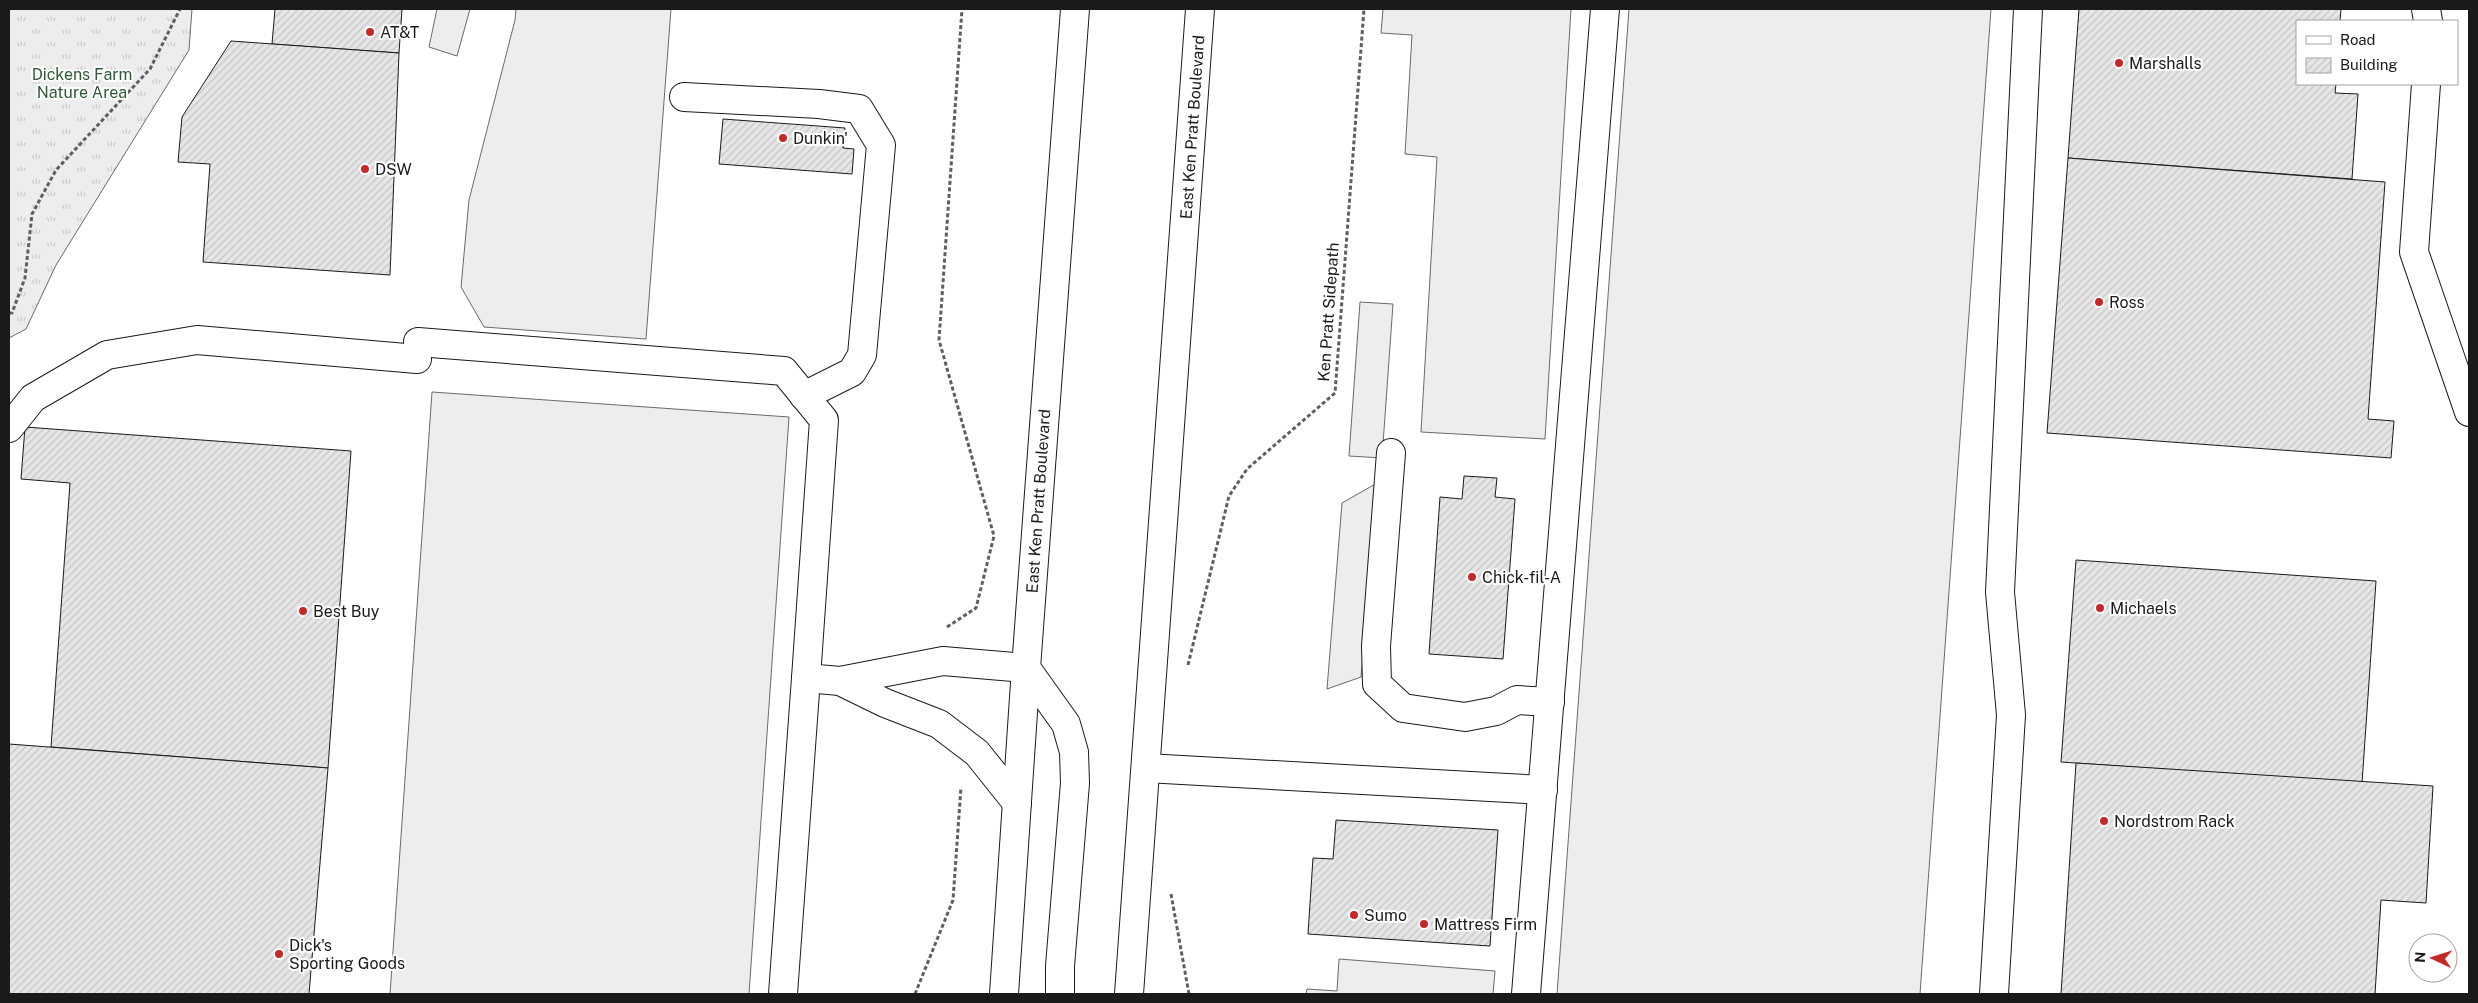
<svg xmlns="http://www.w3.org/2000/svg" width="2478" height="1003" font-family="'Public Sans',sans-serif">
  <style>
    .grass { fill: url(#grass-tufts); stroke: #6a6a6a }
    .built { fill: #ededed; stroke: #6a6a6a }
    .building { fill: url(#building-hatch); stroke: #1a1a1a }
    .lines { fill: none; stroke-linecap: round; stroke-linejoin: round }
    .minor-casing { stroke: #1a1a1a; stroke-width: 30 }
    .highway-casing { stroke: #1a1a1a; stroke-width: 30 }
    .path { stroke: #5f5f5f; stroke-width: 3; stroke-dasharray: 4 2.5; stroke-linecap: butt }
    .minor { stroke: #fff; stroke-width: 28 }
    .highway { stroke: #fff; stroke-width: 28 }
    .poi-dot { fill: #c62828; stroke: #fff; stroke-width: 2 }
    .labels { text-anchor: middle; stroke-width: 4; stroke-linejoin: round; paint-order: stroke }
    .poi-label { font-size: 16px; fill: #1a1a1a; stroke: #fff; text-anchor: start }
    .park-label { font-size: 16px; fill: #2b5a34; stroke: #fff }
    .street-label { font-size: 16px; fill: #1a1a1a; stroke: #fff }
  </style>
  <defs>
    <pattern id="grass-tufts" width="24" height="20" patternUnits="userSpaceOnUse" patternTransform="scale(1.25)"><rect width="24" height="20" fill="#ededed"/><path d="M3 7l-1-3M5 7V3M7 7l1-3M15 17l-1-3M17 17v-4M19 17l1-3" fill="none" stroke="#cbcbcb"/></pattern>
    <pattern id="building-hatch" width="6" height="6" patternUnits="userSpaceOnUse" patternTransform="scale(1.25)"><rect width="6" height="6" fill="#e6e6e6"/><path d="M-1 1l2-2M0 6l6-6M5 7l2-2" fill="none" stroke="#c5c5c5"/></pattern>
  </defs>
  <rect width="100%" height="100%" fill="#fff"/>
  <path class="grass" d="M9 9H192L189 50 56 265 26 329 9 338Z"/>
  <g class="built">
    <path d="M437 9H470L457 56 429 47Z"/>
    <path d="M516 9H671L646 339 484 327 461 287 469 200 515 20Z"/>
    <path d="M1383 9H1571L1545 439 1421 432 1437 157 1405 154 1412 35 1381 33Z"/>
    <path d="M1629 9H1991L1920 994H1557Z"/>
    <path d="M1360 302 1393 304 1382 458 1349 456Z"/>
    <path d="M432 392 789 417 749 994H390Z"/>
    <path d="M1377 483 1361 677 1327 689 1342 503Z"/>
    <path d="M1339 959 1495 971 1493 994H1306L1307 989 1337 991Z"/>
  </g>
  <g class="building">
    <path d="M275 9H402L399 53 272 44Z"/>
    <path d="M2079 9H2341L2340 21H2297V84H2336L2335 93 2358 94 2352 179 2068 158Z"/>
    <path d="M231 41 399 53 390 275 203 262 210 164 178 162 182 117Z"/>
    <path d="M723 119 845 128 843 148 854 149 852 174 719 164Z"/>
    <path d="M2068 158 2385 182 2368 419 2394 421 2391 458 2047 433Z"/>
    <path d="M25 427 351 451 328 768 51 747 70 483 21 479Z"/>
    <path d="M1464 476 1497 478 1495 497 1515 499 1503 659 1429 654 1440 497 1462 499Z"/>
    <path d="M2076 560 2376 581 2362 783 2061 762Z"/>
    <path d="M9 744 328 768 309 994H9Z"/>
    <path d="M2076 763 2433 786 2426 903 2381 900 2375 994H2061Z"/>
    <path d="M1336 820 1498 830 1490 946 1308 934 1313 858 1333 859Z"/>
  </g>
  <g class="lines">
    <defs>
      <g id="minor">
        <path d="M2426 9 2428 21"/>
        <path d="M2426 84 2414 252 2469 412"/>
        <path d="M684 97 819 104 859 109 881 145 862 355 852 372 804 396"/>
        <path d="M418 342 784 371 824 420 806 678 840 681 943 661 1026 668"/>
        <path d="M9 428 33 398 107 355 197 340 417 359"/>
        <path d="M1391 453 1376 646 1377 684 1403 708 1465 717 1496 711 1517 700 1550 702"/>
        <path d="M840 681 885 703 939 724 977 753 1017 803"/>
        <path d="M1146 768 1543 790"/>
        <path d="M783 994 806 678"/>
        <path d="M1526 994 1605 9"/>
        <path d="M1994 994 2011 715 2000 592 2028 9"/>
      </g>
      <g id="highway">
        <path d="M1026 668 1066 724 1074 752 1075 783 1060 966V994"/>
        <path d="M1004 994 1026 668 1075 9"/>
        <path d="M1129 994 1200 9"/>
      </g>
    </defs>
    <use href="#minor" class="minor-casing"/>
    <use href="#highway" class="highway-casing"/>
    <g class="path">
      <path d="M9 313H12L25 278 32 214 56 170 150 69 180 9"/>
      <path d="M947 627 976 608 994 536 939 340 962 9"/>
      <path d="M1188 665 1229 496 1247 469 1335 393 1364 9"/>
      <path d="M1171 894 1189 994"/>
      <path d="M915 994 953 900 961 787"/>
    </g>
    <use href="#minor" class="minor"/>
    <use href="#highway" class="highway"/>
  </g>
  <g class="poi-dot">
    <circle cx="370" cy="32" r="5"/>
    <circle cx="2119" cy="63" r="5"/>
    <circle cx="783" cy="138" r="5"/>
    <circle cx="365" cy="169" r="5"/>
    <circle cx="2099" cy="302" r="5"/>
    <circle cx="1472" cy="577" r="5"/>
    <circle cx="2100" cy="608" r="5"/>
    <circle cx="303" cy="611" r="5"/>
    <circle cx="2104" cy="821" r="5"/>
    <circle cx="1354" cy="915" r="5"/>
    <circle cx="1424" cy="924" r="5"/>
    <circle cx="279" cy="954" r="5"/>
  </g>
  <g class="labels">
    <g class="poi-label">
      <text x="380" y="38">AT&amp;T</text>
      <text x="2129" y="69">Marshalls</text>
      <text x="793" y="144">Dunkin'</text>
      <text x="375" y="175">DSW</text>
      <text x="2109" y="308">Ross</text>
      <text x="1482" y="583">Chick-fil-A</text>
      <text x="2110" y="614">Michaels</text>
      <text x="313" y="617">Best Buy</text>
      <text x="2114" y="827">Nordstrom Rack</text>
      <text x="1364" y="921">Sumo</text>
      <text x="1434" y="930">Mattress Firm</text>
      <text x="289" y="951">Dick's<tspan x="289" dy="18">Sporting Goods</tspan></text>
    </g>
    <g class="park-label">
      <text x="82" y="80">Dickens Farm<tspan x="82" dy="18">Nature Area</tspan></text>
    </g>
    <g class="street-label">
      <text transform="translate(1192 127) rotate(-86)" y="6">East Ken Pratt Boulevard</text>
      <text transform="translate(1328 312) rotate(-86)" y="6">Ken Pratt Sidepath</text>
      <text transform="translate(1038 501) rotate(-86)" y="6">East Ken Pratt Boulevard</text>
    </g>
  </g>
  <rect width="2478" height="1003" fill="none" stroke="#1a1a1a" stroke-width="20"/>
  <rect x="2296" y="20" width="162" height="65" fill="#ffffff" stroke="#a3a3a3"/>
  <rect x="2306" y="36" width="25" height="8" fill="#ffffff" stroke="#a3a3a3"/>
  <text x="2340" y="45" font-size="15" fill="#1a1a1a">Road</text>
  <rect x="2306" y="58" width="25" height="15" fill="url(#building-hatch)" stroke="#a3a3a3"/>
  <text x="2340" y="70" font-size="15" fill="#1a1a1a">Building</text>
  <g transform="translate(2433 958) rotate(274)"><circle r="24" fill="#ffffff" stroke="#a3a3a3"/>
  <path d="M0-4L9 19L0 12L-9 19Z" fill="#c62828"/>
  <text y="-8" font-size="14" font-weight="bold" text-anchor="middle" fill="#1a1a1a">N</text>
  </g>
</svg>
